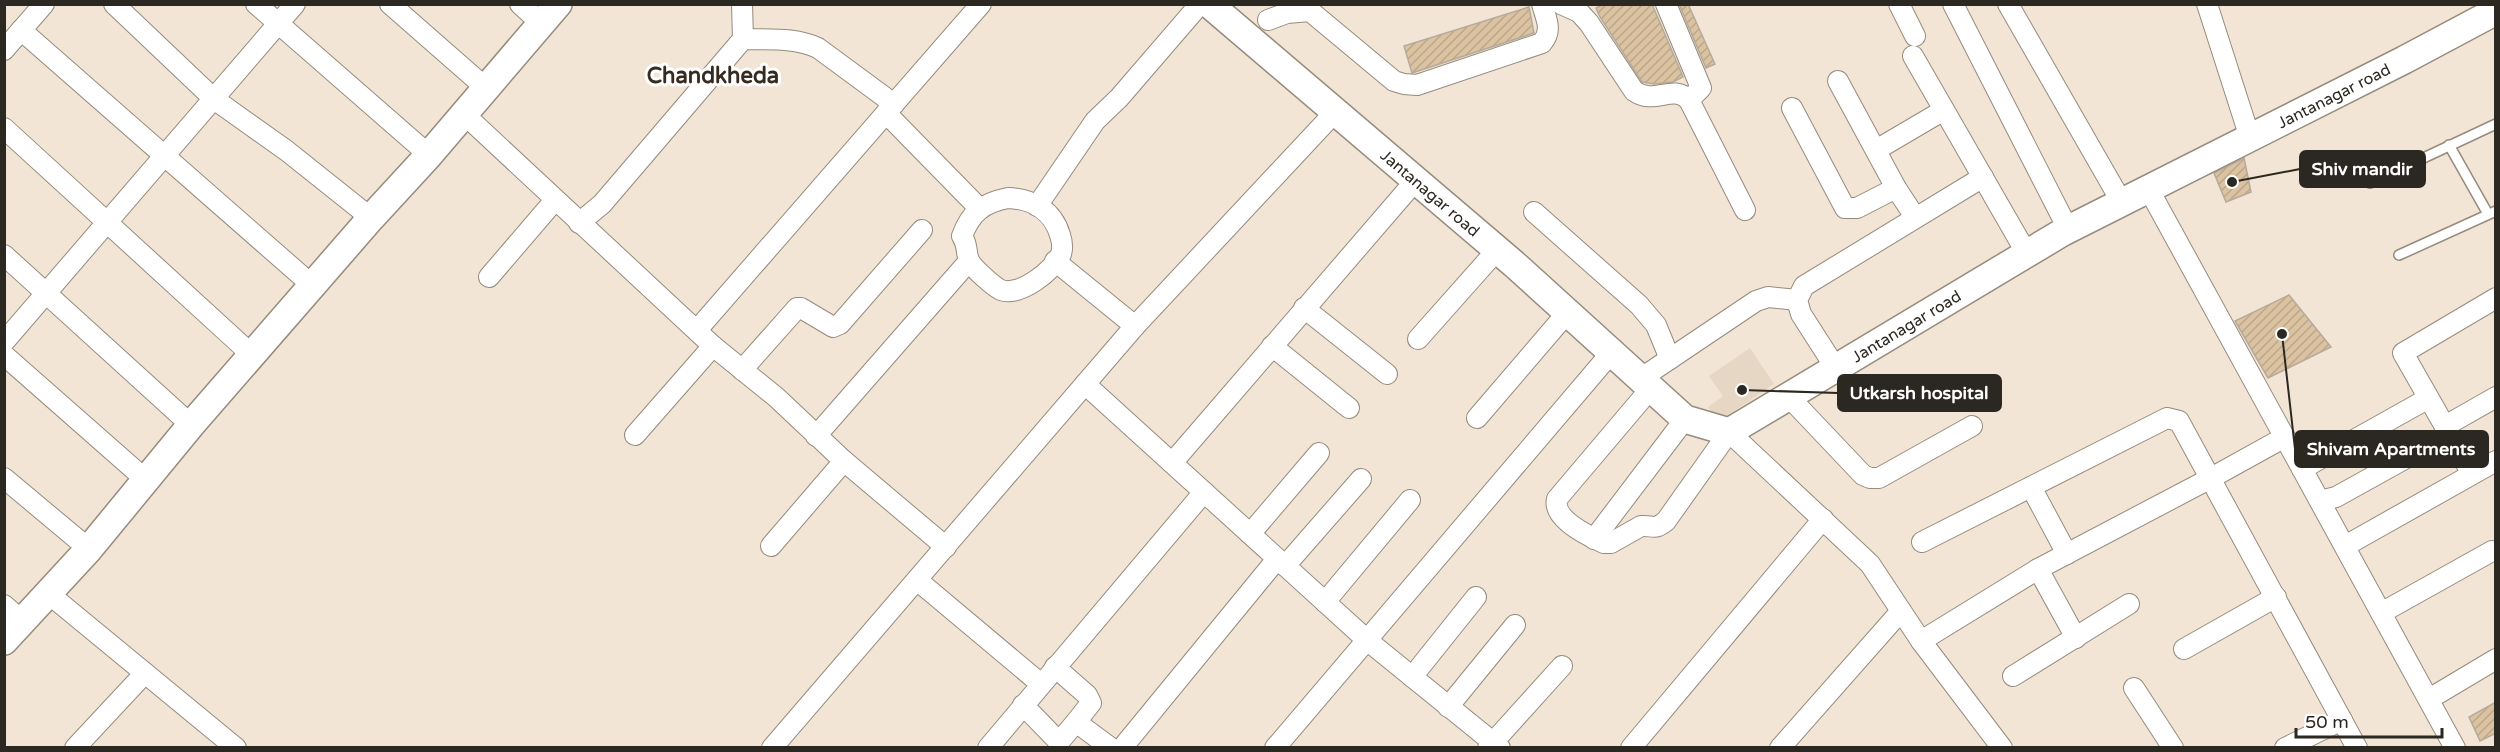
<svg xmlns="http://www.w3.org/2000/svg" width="2500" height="752" font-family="'Varela Round',sans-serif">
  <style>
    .medical { fill: #e6d7c5 }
    .building { fill: url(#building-hatch); stroke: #b6aa9b; stroke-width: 1.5 }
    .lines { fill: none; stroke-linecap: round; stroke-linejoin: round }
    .lane-casing { stroke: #968b7c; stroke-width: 12 }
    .street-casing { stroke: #968b7c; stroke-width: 22 }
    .secondary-casing { stroke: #968b7c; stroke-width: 30 }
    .lane { stroke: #fff; stroke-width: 9 }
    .street { stroke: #fff; stroke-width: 20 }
    .secondary { stroke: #fff; stroke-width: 27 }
    .labels { text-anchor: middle; stroke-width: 6; stroke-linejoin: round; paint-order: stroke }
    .street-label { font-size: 16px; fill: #2b2721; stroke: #fff }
    .district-label { font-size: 22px; font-weight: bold; fill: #352b1f; stroke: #fff }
    .leader { fill: none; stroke: #2b2721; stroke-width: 2 }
    .callout-dot { fill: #2b2721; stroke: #fff; stroke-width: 2 }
    .callout { fill: #2b2721; stroke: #2b2721; stroke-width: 2 }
    .callout-label { font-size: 18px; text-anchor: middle; font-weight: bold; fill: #fff }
  </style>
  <defs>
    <pattern id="building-hatch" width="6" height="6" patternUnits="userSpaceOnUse" patternTransform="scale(1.5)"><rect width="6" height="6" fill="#dbc2a1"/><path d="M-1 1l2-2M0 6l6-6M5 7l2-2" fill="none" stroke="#bca78a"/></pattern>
  </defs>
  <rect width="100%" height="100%" fill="#f2e5d5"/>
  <path class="medical" d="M1750 348 1774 384 1718 422 1708 407 1723 396 1709 376Z"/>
  <g class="building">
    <path d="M1604 4H1652L1683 77 1673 82 1654 84 1642 82 1600 17 1596 8Z"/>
    <path d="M1679 4H1688L1715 64 1706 68Z"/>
    <path d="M1529 7 1534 33 1412 73 1404 46Z"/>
    <path d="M2244 158 2251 192 2226 202 2214 173Z"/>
    <path d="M2289 295 2331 347 2268 378 2235 321Z"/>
    <path d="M2496 702V733L2480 741 2469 717Z"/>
  </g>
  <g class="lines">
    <defs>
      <g id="lane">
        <path d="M2449 145 2488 214"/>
        <path d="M2370 183 2496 124"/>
        <path d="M2399 255 2496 211"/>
      </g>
      <g id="street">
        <path d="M114 4 214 99 287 151 371 218"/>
        <path d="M256 4 429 155"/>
        <path d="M390 4 487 89"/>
        <path d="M520 4 542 24"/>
        <path d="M1561 4 1579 12 1589 23 1634 91C1655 106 1672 83 1689 100L1745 210"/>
        <path d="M1666 4 1701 88 1689 100"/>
        <path d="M1899 4 1915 36"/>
        <path d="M1953 4 2068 229"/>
        <path d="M2008 4 2121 201"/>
        <path d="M2207 4 2250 138"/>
        <path d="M1268 20 1287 13 1310 11 1394 81 1404 84 1417 85 1542 43C1553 30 1546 19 1542 4"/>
        <path d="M21 30 313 286"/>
        <path d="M743 39C769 40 795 37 818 48L894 104"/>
        <path d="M4 50 44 4"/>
        <path d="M1913 56 2027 254"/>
        <path d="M1838 81 1896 188 1915 217"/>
        <path d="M1792 108 1845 208H1857L1896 188"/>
        <path d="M886 113 979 208"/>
        <path d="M465 115 713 346 776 397 844 461 946 547"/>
        <path d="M4 128 252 355"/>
        <path d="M1876 150 1944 110"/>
        <path d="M2148 188 2455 748"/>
        <path d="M1008 198C1033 199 1053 211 1060 235 1062 241 1063 248 1061 254 1054 270 1020 297 1001 290 994 287 973 268 970 262 965 254 969 247 962 236 971 212 983 203 1008 198Z"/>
        <path d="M1037 206 1095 121 1119 98 1200 4"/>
        <path d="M1534 212 1639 305 1656 325 1670 359"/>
        <path d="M579 223 602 204 743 39 742 4"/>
        <path d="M4 255 191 425"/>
        <path d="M1055 261 1135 326"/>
        <path d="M489 277 555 200"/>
        <path d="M1304 308 1387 374"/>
        <path d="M697 330 981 4"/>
        <path d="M1418 339 1497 250"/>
        <path d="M4 342 295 4"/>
        <path d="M1272 346 1349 408"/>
        <path d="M4 355 146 480"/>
        <path d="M1835 367 1801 314 1797 300 1804 286 1983 177"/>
        <path d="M742 370 797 308H801L833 327 840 324 922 230"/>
        <path d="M1640 379 1756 301 1768 297 1797 300"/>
        <path d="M1085 384 1368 641 1500 748"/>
        <path d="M1651 388 1557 499C1552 519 1588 536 1604 543H1611L1641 526C1655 525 1653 531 1666 521L1729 432 1870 564 1921 641 2002 748"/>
        <path d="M1789 397 1863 475 1870 478H1879L1972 426"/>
        <path d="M1477 418 1567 313"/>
        <path d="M2445 426 2496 397"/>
        <path d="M635 435 713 346"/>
        <path d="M816 436 969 261"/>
        <path d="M1172 463 1416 180"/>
        <path d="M2302 469 2420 403"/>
        <path d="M2472 474 2403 353 2496 298"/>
        <path d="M4 478 89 549"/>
        <path d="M2031 487 2067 554"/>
        <path d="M2320 501 2336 497 2437 441"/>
        <path d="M1250 534 1319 453"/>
        <path d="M1594 539 1685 419"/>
        <path d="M1922 542 2167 418 2179 421 2357 748"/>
        <path d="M771 546 844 461"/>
        <path d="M2345 546 2496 461"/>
        <path d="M1285 566 1361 479"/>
        <path d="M2038 569 2076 638"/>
        <path d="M917 580 1041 684"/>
        <path d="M49 594 236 748"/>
        <path d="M1325 602 1410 500"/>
        <path d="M4 605 22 621"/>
        <path d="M2381 613 2492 551"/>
        <path d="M1921 641 2038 569 2211 478 2285 437"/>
        <path d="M2184 649 2276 597"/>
        <path d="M1055 667 1087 695 1091 703 1076 722"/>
        <path d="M2013 676 2129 604"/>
        <path d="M1412 677 1476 597"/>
        <path d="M2134 688 2173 748"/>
        <path d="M2429 699 2496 659"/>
        <path d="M1023 705 1059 742 1076 722 1111 748"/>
        <path d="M1448 707 1515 625"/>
        <path d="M75 748 145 673"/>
        <path d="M772 748 1135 326 1336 111"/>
        <path d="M988 748 1204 492"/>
        <path d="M1122 748 1277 559"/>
        <path d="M1275 748 1611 353"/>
        <path d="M1488 748 1562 666"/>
        <path d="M1631 748 1823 519"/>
        <path d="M1780 748 1901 611"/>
        <path d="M2285 748 2342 720"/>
      </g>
      <g id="secondary">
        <path id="s1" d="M1209 4 1514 264 1685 419 1729 432 2063 232 2404 60 2496 11"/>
        <path d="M4 641 89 549 191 425 371 218 429 155 558 4"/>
      </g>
    </defs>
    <use href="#lane" class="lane-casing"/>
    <use href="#street" class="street-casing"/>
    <use href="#secondary" class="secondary-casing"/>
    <use href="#lane" class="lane"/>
    <use href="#street" class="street"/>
    <use href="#secondary" class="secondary"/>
  </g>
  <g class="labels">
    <g class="street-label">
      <text dy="6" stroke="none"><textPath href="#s1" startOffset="1370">Jantanagar road</textPath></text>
      <text dy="6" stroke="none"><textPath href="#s1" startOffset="291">Jantanagar road</textPath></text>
      <text dy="6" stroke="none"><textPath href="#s1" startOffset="884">Jantanagar road</textPath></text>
    </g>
    <g class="district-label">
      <text x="713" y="83">Chandkheda</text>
    </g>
  </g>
  <path class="leader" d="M2232 182L2300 169M1742 390L1838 393M2282 334L2295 449"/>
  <g class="callout-dot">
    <circle cx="2232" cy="182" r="6"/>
    <circle cx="1742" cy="390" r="6"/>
    <circle cx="2282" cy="334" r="6"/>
  </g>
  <g class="callout">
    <rect x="2300" y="151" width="125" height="36" rx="6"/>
    <rect x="1838" y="375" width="163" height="36" rx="6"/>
    <rect x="2295" y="431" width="193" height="36" rx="6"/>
  </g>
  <g class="callout-label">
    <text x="2362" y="175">Shiv mandir</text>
    <text x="1919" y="399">Utkarsh hospital</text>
    <text x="2391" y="455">Shivam Apartments</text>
  </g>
  <rect width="2500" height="752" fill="none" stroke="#2b2721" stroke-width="12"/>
  <path d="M2296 728v9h146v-9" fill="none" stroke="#2b2721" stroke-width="3"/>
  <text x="2305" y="728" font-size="18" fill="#2b2721" stroke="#ffffff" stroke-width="4.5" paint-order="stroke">50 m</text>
</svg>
